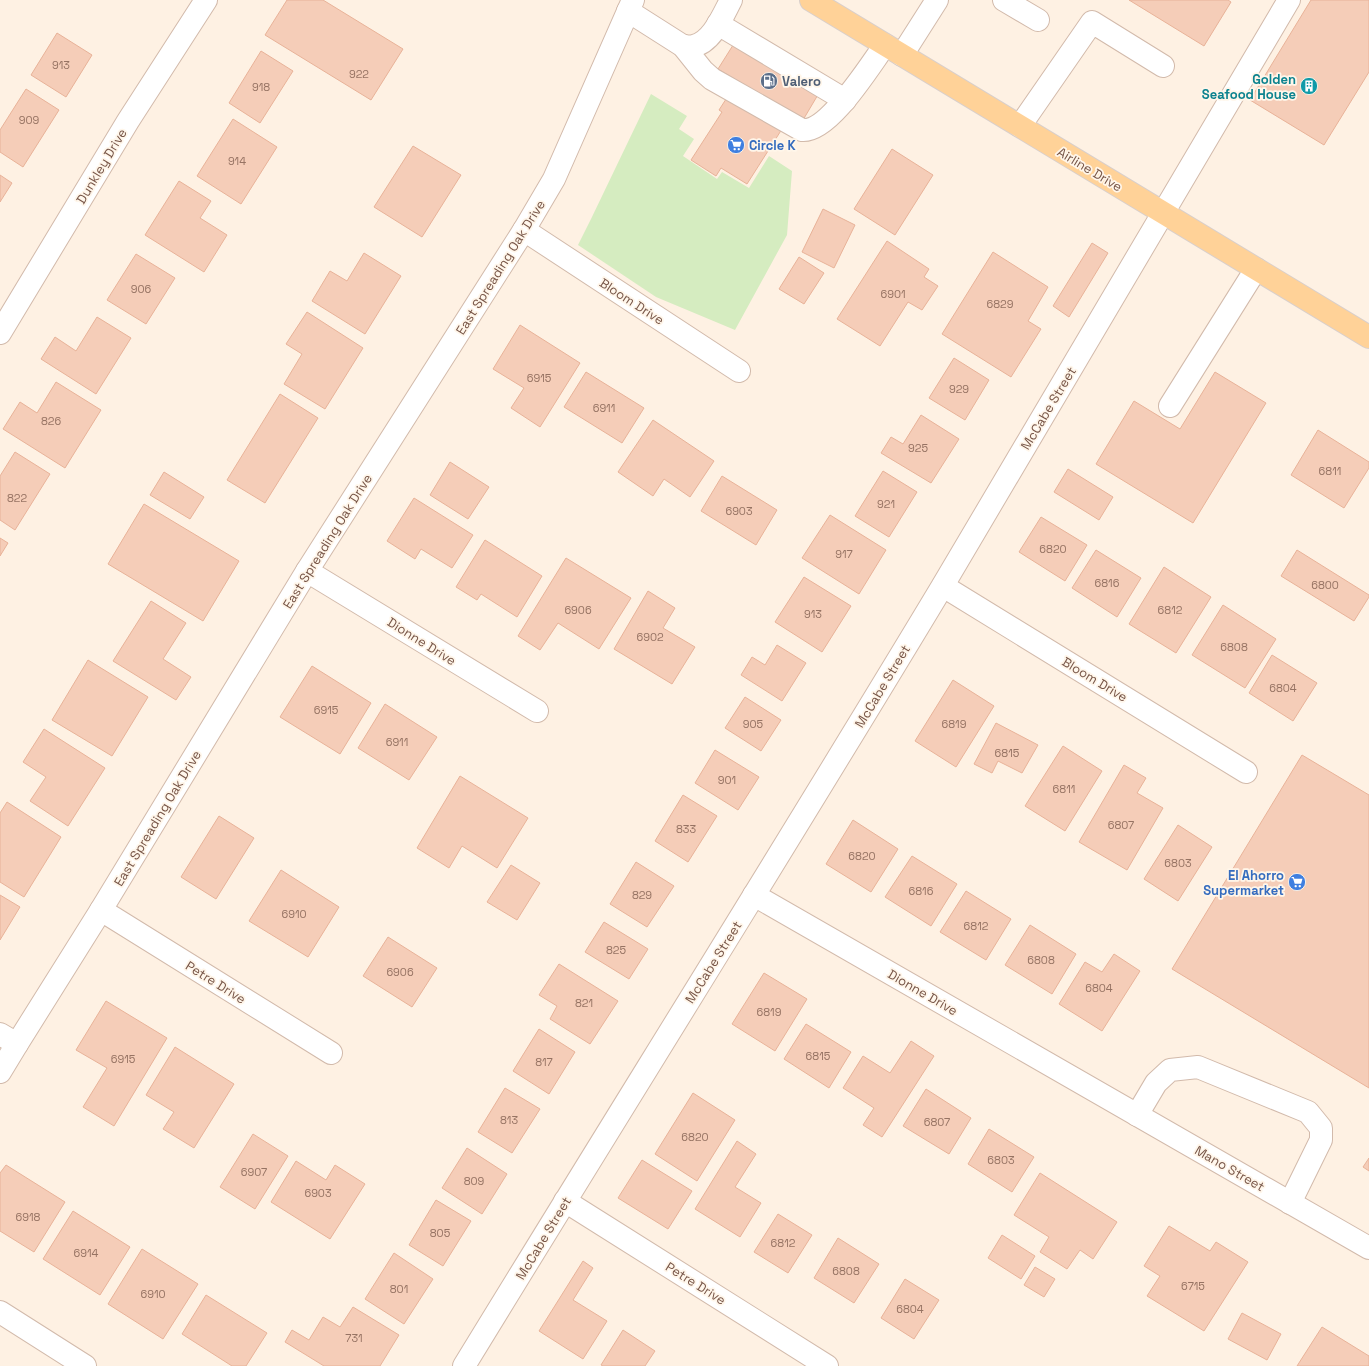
<svg xmlns="http://www.w3.org/2000/svg" width="1369" height="1366" font-family="'Space Grotesk',sans-serif">
  <style>
    .green { fill: #d5ecc0 }
    .building { fill: #f5cdb8; stroke: #e8b298 }
    .lines { fill: none; stroke-linecap: round; stroke-linejoin: round }
    .minor-casing { stroke: #d2baab; stroke-width: 24 }
    .major-casing { stroke: #d9cfcb; stroke-width: 24 }
    .minor { stroke: #fff; stroke-width: 22 }
    .major { stroke: #ffd298; stroke-width: 22 }
    .labels { text-anchor: middle; stroke-width: 3.5; stroke-linejoin: round; paint-order: stroke }
    .number-label { font-size: 11px; fill: #967363 }
    .culture-label { font-size: 13px; font-weight: bold; fill: #0d838f; stroke: #fff6ea; text-anchor: end }
    .service-label { font-size: 13px; font-weight: bold; fill: #4e5e75; stroke: #fff6ea; text-anchor: start }
    .shop-label { font-size: 13px; font-weight: bold; fill: #366cbe; stroke: #fff6ea; text-anchor: start }
    .street-label { font-size: 13px; fill: #775547; stroke: #fff6ea }
  </style>
  <rect width="100%" height="100%" fill="#fef1e3"/>
  <path class="green" d="M651 94 687 116 679 129 694 139 683 156 717 179 722 172 749 188 769 156 792 171 787 235 735 330 656 297 578 245 591 219Z"/>
  <g class="building">
    <path d="M287 0H323L403 49 371 100 265 35Z"/>
    <path d="M1129 0H1228L1231 2 1204 46Z"/>
    <path d="M1311 0H1369V72L1324 145 1250 100Z"/>
    <path d="M57 33 92 55 66 97 31 75Z"/>
    <path d="M735 42 819 93 803 120 718 69Z"/>
    <path d="M261 51 293 71 260 123 229 103Z"/>
    <path d="M26 89 59 110 23 167 0 152V130Z"/>
    <path d="M728 96 782 129 747 184 721 168 716 176 691 160 722 112 719 110Z"/>
    <path d="M233 119 277 147 241 204 197 176Z"/>
    <path d="M413 146 461 175 422 237 374 207Z"/>
    <path d="M892 149 933 175 895 235 854 209Z"/>
    <path d="M0 175 12 183 0 202Z"/>
    <path d="M179 181 211 201 200 218 227 235 204 272 145 235Z"/>
    <path d="M823 209 855 225 834 268 802 252Z"/>
    <path d="M887 241 929 269 924 277 938 286 922 310 908 302 880 346 837 319Z"/>
    <path d="M1092 243 1108 253 1069 317 1053 306Z"/>
    <path d="M993 252 1048 287 1028 321 1041 329 1011 377 942 334Z"/>
    <path d="M364 253 401 276 365 334 312 301 330 271 347 281Z"/>
    <path d="M136 254 175 278 146 324 107 300Z"/>
    <path d="M799 257 824 273 804 304 779 289Z"/>
    <path d="M307 312 363 348 325 409 284 384 302 354 286 344Z"/>
    <path d="M97 317 131 338 96 394 41 359 55 337 76 351Z"/>
    <path d="M520 325 580 363 540 427 511 408 524 388 493 369Z"/>
    <path d="M954 358 989 380 965 420 929 398Z"/>
    <path d="M586 372 644 408 622 443 564 407Z"/>
    <path d="M1215 372 1266 403 1193 523 1096 464 1134 401 1180 429Z"/>
    <path d="M56 382 101 410 65 468 3 429 20 402 37 413Z"/>
    <path d="M280 394 318 418 265 503 227 480Z"/>
    <path d="M921 415 959 439 931 483 881 453 891 437 903 444Z"/>
    <path d="M653 420 714 461 690 497 664 479 653 496 618 472Z"/>
    <path d="M1318 430 1369 462V468L1344 508 1291 475Z"/>
    <path d="M15 452 50 474 15 530 0 520V476Z"/>
    <path d="M450 462 489 487 468 519 430 495Z"/>
    <path d="M1068 469 1113 497 1099 520 1054 492Z"/>
    <path d="M883 471 917 492 889 537 855 516Z"/>
    <path d="M164 472 204 497 190 519 150 495Z"/>
    <path d="M722 476 777 510 756 545 701 511Z"/>
    <path d="M414 498 473 535 452 568 421 549 415 559 387 541Z"/>
    <path d="M144 504 239 561 203 621 108 564Z"/>
    <path d="M830 515 886 550 859 594 802 558Z"/>
    <path d="M1041 517 1087 545 1065 581 1019 552Z"/>
    <path d="M0 538 8 543 0 556Z"/>
    <path d="M485 540 542 576 517 617 481 594 477 600 456 587Z"/>
    <path d="M1096 550 1141 578 1117 617 1072 588Z"/>
    <path d="M1297 550 1369 595V597L1354 621 1281 576Z"/>
    <path d="M566 558 631 598 599 649 558 623 540 650 518 636Z"/>
    <path d="M1164 567 1211 597 1176 653 1129 624Z"/>
    <path d="M804 577 851 606 822 652 775 622Z"/>
    <path d="M648 591 675 608 663 628 695 647 672 684 614 649Z"/>
    <path d="M151 601 186 623 163 659 191 677 176 700 113 661Z"/>
    <path d="M1223 605 1276 639 1245 688 1192 655Z"/>
    <path d="M777 645 806 663 782 701 741 675 752 657 765 665Z"/>
    <path d="M1272 655 1317 683 1293 721 1249 693Z"/>
    <path d="M88 660 148 697 112 756 52 720Z"/>
    <path d="M312 666 371 703 340 754 280 717Z"/>
    <path d="M953 680 994 706 956 767 915 741Z"/>
    <path d="M745 697 781 720 761 751 725 728Z"/>
    <path d="M385 704 437 737 409 780 358 748Z"/>
    <path d="M996 723 1038 745 1022 773 998 761 992 773 974 764Z"/>
    <path d="M44 729 105 768 68 826 30 801 46 777 23 762Z"/>
    <path d="M1063 746 1102 771 1065 831 1025 806Z"/>
    <path d="M715 750 759 777 738 810 695 783Z"/>
    <path d="M1302 755 1369 795V1088L1172 969Z"/>
    <path d="M1124 765 1146 778 1137 793 1163 808 1127 870 1079 842Z"/>
    <path d="M460 776 528 818 497 868 462 846 449 868 417 848Z"/>
    <path d="M683 795 717 816 688 862 655 841Z"/>
    <path d="M7 802 61 837 24 897 0 882V813Z"/>
    <path d="M219 816 254 838 216 899 181 877Z"/>
    <path d="M853 820 898 849 871 892 826 864Z"/>
    <path d="M1178 825 1212 847 1178 901 1144 879Z"/>
    <path d="M912 856 957 884 931 926 885 897Z"/>
    <path d="M636 862 674 886 647 927 610 904Z"/>
    <path d="M511 865 540 883 517 920 487 902Z"/>
    <path d="M281 870 339 907 308 957 249 921Z"/>
    <path d="M966 891 1011 919 986 960 940 932Z"/>
    <path d="M0 895 20 907 0 940Z"/>
    <path d="M604 922 648 949 629 979 585 952Z"/>
    <path d="M1030 925 1076 954 1052 994 1005 965Z"/>
    <path d="M388 937 437 968 412 1007 363 976Z"/>
    <path d="M1114 954 1140 971 1102 1031 1059 1004 1085 962 1102 972Z"/>
    <path d="M559 964 618 1001 590 1044 550 1019 557 1006 539 995Z"/>
    <path d="M764 973 807 999 775 1051 732 1024Z"/>
    <path d="M106 1001 167 1038 114 1126 83 1107 107 1068 76 1050Z"/>
    <path d="M806 1024 851 1052 829 1088 784 1059Z"/>
    <path d="M539 1029 575 1052 549 1094 513 1071Z"/>
    <path d="M911 1041 934 1056 882 1137 863 1125 874 1108 843 1088 863 1056 890 1073Z"/>
    <path d="M175 1047 234 1084 194 1148 163 1129 174 1112 146 1095Z"/>
    <path d="M505 1088 540 1109 512 1153 478 1132Z"/>
    <path d="M926 1089 971 1118 949 1154 903 1126Z"/>
    <path d="M693 1093 735 1120 697 1181 655 1154Z"/>
    <path d="M989 1129 1034 1157 1012 1192 968 1164Z"/>
    <path d="M253 1134 288 1156 255 1209 220 1187Z"/>
    <path d="M737 1141 756 1154 735 1187 761 1203 740 1237 695 1209Z"/>
    <path d="M467 1148 507 1174 482 1214 442 1188Z"/>
    <path d="M1369 1158V1171L1363 1167Z"/>
    <path d="M642 1160 692 1191 668 1229 618 1198Z"/>
    <path d="M296 1161 326 1180 335 1165 365 1184 330 1239 271 1202Z"/>
    <path d="M6 1165 65 1202 34 1252 0 1231V1173Z"/>
    <path d="M1040 1173 1117 1222 1093 1259 1080 1250 1067 1269 1040 1252 1049 1237 1014 1215Z"/>
    <path d="M436 1200 471 1221 443 1266 409 1245Z"/>
    <path d="M73 1211 130 1247 100 1295 43 1259Z"/>
    <path d="M778 1214 812 1235 788 1273 754 1252Z"/>
    <path d="M1169 1226 1210 1251 1216 1242 1248 1262 1204 1331 1147 1296 1160 1276 1144 1266Z"/>
    <path d="M1002 1235 1035 1256 1021 1279 988 1258Z"/>
    <path d="M838 1238 879 1264 854 1303 814 1278Z"/>
    <path d="M142 1249 198 1284 163 1339 108 1304Z"/>
    <path d="M394 1253 433 1279 404 1324 365 1299Z"/>
    <path d="M583 1261 593 1268 573 1300 607 1321 583 1359 539 1331Z"/>
    <path d="M1035 1267 1055 1279 1044 1297 1024 1285Z"/>
    <path d="M905 1279 939 1300 914 1339 881 1318Z"/>
    <path d="M206 1295 267 1333 246 1366H232L182 1334Z"/>
    <path d="M353 1307 399 1335 380 1366H324L285 1342 292 1330 309 1340 323 1317 340 1327Z"/>
    <path d="M1242 1313 1281 1334 1267 1360 1228 1339Z"/>
    <path d="M1322 1327 1369 1356V1366H1297Z"/>
    <path d="M623 1330 655 1351 645 1366H603L601 1365Z"/>
  </g>
  <g class="lines">
    <defs>
      <g id="minor">
        <path d="M1004 0 1038 20"/>
        <path d="M628 11 683 46 703 71 712 79 802 130C829 133 870 65 885 45"/>
        <path d="M718 24 845 100"/>
        <path d="M683 46C686 46 690 47 693 46 712 43 723 15 731 0"/>
        <path d="M902 55 937 0"/>
        <path d="M1020 126 1092 22 1163 66"/>
        <path d="M524 230 739 371"/>
        <path d="M0 333 128 121 206 0"/>
        <path d="M1170 406 1256 269"/>
        <path d="M307 571 537 711"/>
        <path d="M943 586 1246 772"/>
        <path d="M754 895 1369 1248"/>
        <path d="M101 910 331 1053"/>
        <path d="M0 1034 17 1044"/>
        <path d="M0 1072 17 1044 101 910 307 571 524 230 554 179 633 0"/>
        <path d="M1137 1115 1156 1083 1170 1070 1198 1067 1308 1112 1321 1128V1140L1290 1203"/>
        <path d="M565 1201 827 1366"/>
        <path d="M0 1312 85 1366"/>
        <path d="M464 1366C623 1106 785 848 942 587 1059 392 1174 196 1289 0"/>
      </g>
      <path id="major" d="M811 0 1369 337"/>
    </defs>
    <use href="#minor" class="minor-casing"/>
    <use href="#major" class="major-casing"/>
    <use href="#minor" class="minor"/>
    <use href="#major" class="major"/>
  </g>
  <defs>
    <symbol id="fuel-disc" viewBox="-11 -11 22 22"><circle r="9.5" fill="#5c6f8a" stroke="#fff6ea"/><path d="M-5.5-6h7V0h2V4h1.3V-2.5L3-4.5l.8-.8L6-3V5H2.5V1h-1V6h-7ZM-4.2-4.7v3.2H.2V-4.7Z" fill="#fff"/></symbol>
    <symbol id="building-disc" viewBox="-11 -11 22 22"><circle r="9.5" fill="#0f9aa8" stroke="#fff6ea"/><path d="M-4-6H4V6H1V3H-1V6H-4ZM-2.5-4.3h1.7v1.8h-1.7ZM.8-4.3h1.7v1.8H.8ZM-2.5-1h1.7V.8h-1.7ZM.8-1h1.7V.8H.8Z" fill="#fff"/></symbol>
    <symbol id="supermarket-disc" viewBox="-11 -11 22 22"><circle r="9.5" fill="#3f7fe0" stroke="#fff6ea"/><path d="M-6-5.5h2.5l.6 2H6L4.5 2H-2.5L-4.4-4H-6ZM-1.5 3.2a1.3 1.3 0 1 0 .1 0ZM3 3.2a1.3 1.3 0 1 0 .1 0Z" fill="#fff"/></symbol>
  </defs>
  <g fill-rule="evenodd">
    <use href="#fuel-disc" x="759" y="71" width="20" height="20"/>
    <use href="#building-disc" x="1299" y="76" width="20" height="20"/>
    <use href="#supermarket-disc" x="726" y="135" width="20" height="20"/>
    <use href="#supermarket-disc" x="1287" y="872" width="20" height="20"/>
  </g>
  <g class="labels">
    <g class="number-label">
      <text x="61" y="69">913</text>
      <text x="359" y="78">922</text>
      <text x="261" y="91">918</text>
      <text x="29" y="124">909</text>
      <text x="237" y="165">914</text>
      <text x="141" y="293">906</text>
      <text x="893" y="298">6901</text>
      <text x="1000" y="308">6829</text>
      <text x="539" y="382">6915</text>
      <text x="959" y="393">929</text>
      <text x="604" y="412">6911</text>
      <text x="51" y="425">826</text>
      <text x="918" y="452">925</text>
      <text x="1330" y="475">6811</text>
      <text x="17" y="502">822</text>
      <text x="886" y="508">921</text>
      <text x="739" y="515">6903</text>
      <text x="1053" y="553">6820</text>
      <text x="844" y="558">917</text>
      <text x="1107" y="587">6816</text>
      <text x="1325" y="589">6800</text>
      <text x="578" y="614">6906</text>
      <text x="1170" y="614">6812</text>
      <text x="813" y="618">913</text>
      <text x="650" y="641">6902</text>
      <text x="1234" y="651">6808</text>
      <text x="1283" y="692">6804</text>
      <text x="326" y="714">6915</text>
      <text x="753" y="728">905</text>
      <text x="954" y="728">6819</text>
      <text x="397" y="746">6911</text>
      <text x="1007" y="757">6815</text>
      <text x="727" y="784">901</text>
      <text x="1064" y="793">6811</text>
      <text x="1121" y="829">6807</text>
      <text x="686" y="833">833</text>
      <text x="862" y="860">6820</text>
      <text x="1178" y="867">6803</text>
      <text x="921" y="895">6816</text>
      <text x="642" y="899">829</text>
      <text x="294" y="918">6910</text>
      <text x="976" y="930">6812</text>
      <text x="616" y="954">825</text>
      <text x="1041" y="964">6808</text>
      <text x="400" y="976">6906</text>
      <text x="1099" y="992">6804</text>
      <text x="584" y="1007">821</text>
      <text x="769" y="1016">6819</text>
      <text x="818" y="1060">6815</text>
      <text x="123" y="1063">6915</text>
      <text x="544" y="1066">817</text>
      <text x="509" y="1124">813</text>
      <text x="937" y="1126">6807</text>
      <text x="695" y="1141">6820</text>
      <text x="1001" y="1164">6803</text>
      <text x="254" y="1176">6907</text>
      <text x="474" y="1185">809</text>
      <text x="318" y="1197">6903</text>
      <text x="28" y="1221">6918</text>
      <text x="440" y="1237">805</text>
      <text x="783" y="1247">6812</text>
      <text x="86" y="1257">6914</text>
      <text x="846" y="1275">6808</text>
      <text x="1193" y="1290">6715</text>
      <text x="399" y="1293">801</text>
      <text x="153" y="1298">6910</text>
      <text x="910" y="1313">6804</text>
      <text x="354" y="1342">731</text>
    </g>
    <g class="culture-label">
      <text x="1296" y="84">Golden<tspan x="1296" dy="15">Seafood House</tspan></text>
    </g>
    <g class="service-label">
      <text x="782" y="86">Valero</text>
    </g>
    <g class="shop-label">
      <text x="749" y="150">Circle K</text>
      <text x="1284" y="880" text-anchor="end">El Ahorro<tspan x="1284" dy="15">Supermarket</tspan></text>
    </g>
    <g class="street-label">
      <text transform="translate(101 166) rotate(-59)" y="5">Dunkley Drive</text>
      <text transform="translate(1090 169) rotate(31)" y="5">Airline Drive</text>
      <text transform="translate(500 267) rotate(-58)" y="5">East Spreading Oak Drive</text>
      <text transform="translate(632 301) rotate(33)" y="5">Bloom Drive</text>
      <text transform="translate(1048 408) rotate(-59)" y="5">McCabe Street</text>
      <text transform="translate(327 541) rotate(-58)" y="5">East Spreading Oak Drive</text>
      <text transform="translate(422 641) rotate(32)" y="5">Dionne Drive</text>
      <text transform="translate(1095 679) rotate(31)" y="5">Bloom Drive</text>
      <text transform="translate(882 686) rotate(-59)" y="5">McCabe Street</text>
      <text transform="translate(157 818) rotate(-59)" y="5">East Spreading Oak Drive</text>
      <text transform="translate(713 962) rotate(-58)" y="5">McCabe Street</text>
      <text transform="translate(216 982) rotate(32)" y="5">Petre Drive</text>
      <text transform="translate(923 992) rotate(30)" y="5">Dionne Drive</text>
      <text transform="translate(1230 1168) rotate(30)" y="5">Mano Street</text>
      <text transform="translate(543 1238) rotate(-59)" y="5">McCabe Street</text>
      <text transform="translate(696 1283) rotate(32)" y="5">Petre Drive</text>
    </g>
  </g>
</svg>
